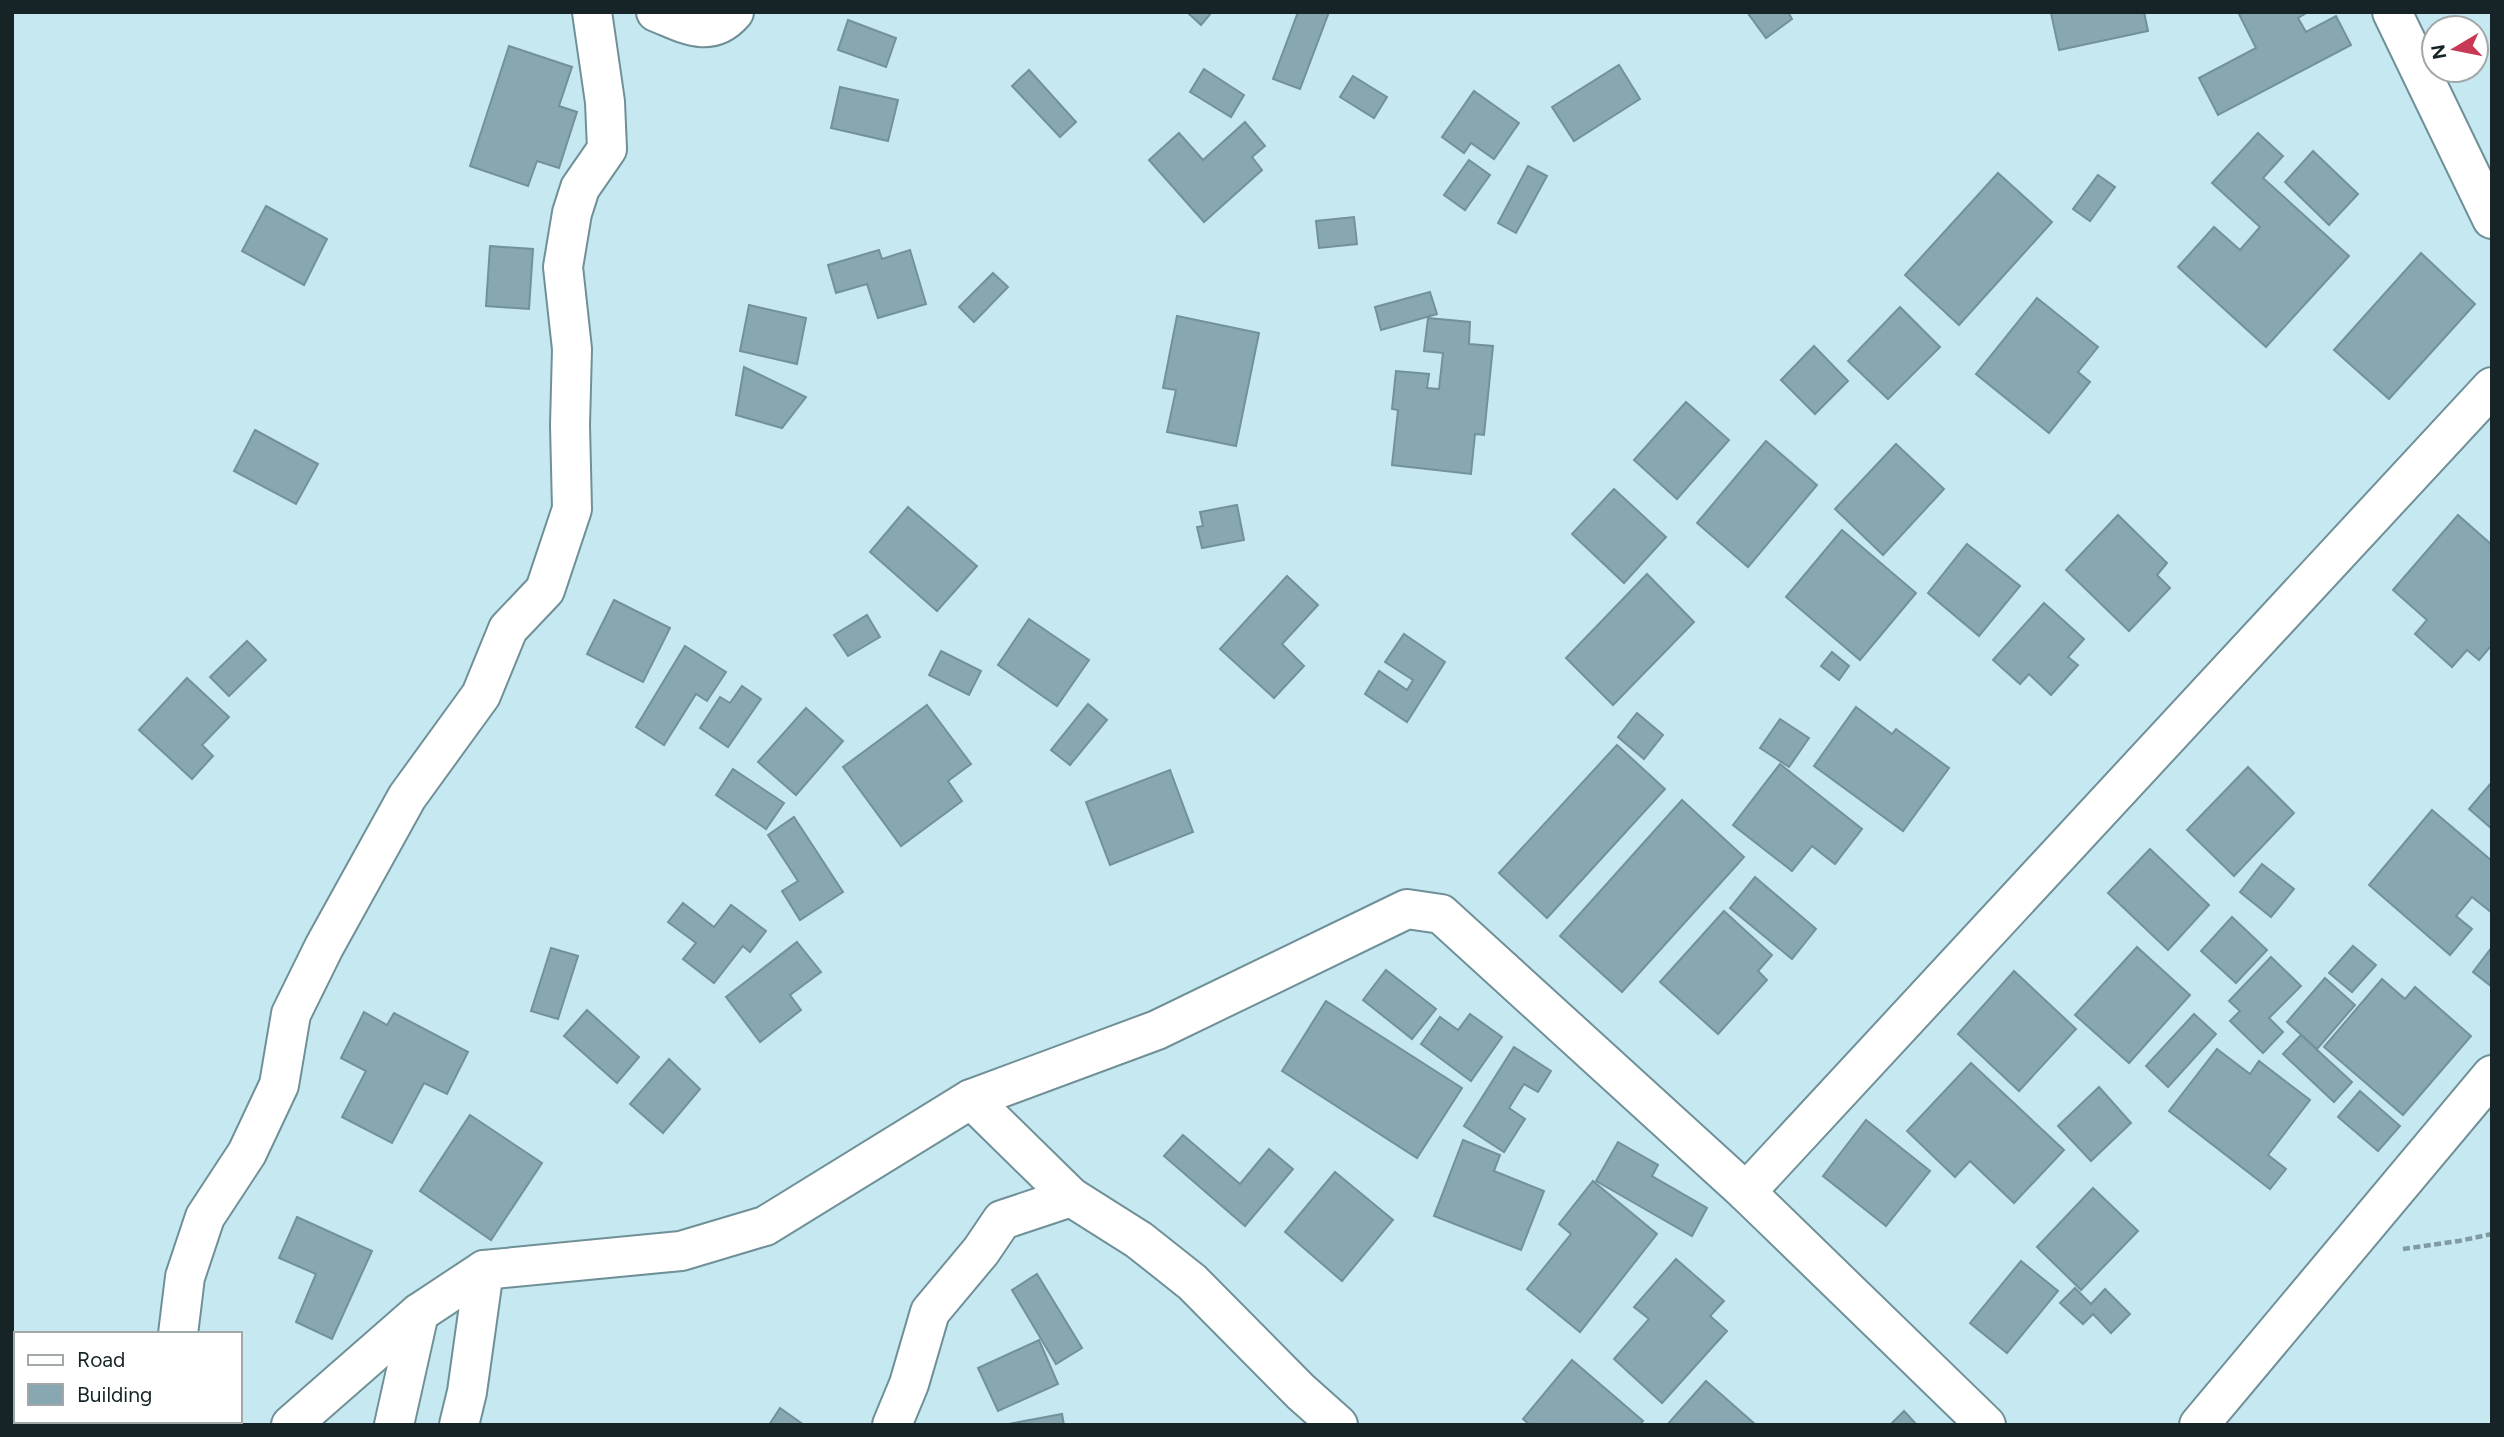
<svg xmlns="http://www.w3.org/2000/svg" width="2504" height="1437" font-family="Figtree,sans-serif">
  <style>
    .building { fill: #88a8b1; stroke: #72919a; stroke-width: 2 }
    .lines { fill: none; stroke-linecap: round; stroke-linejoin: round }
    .minor-casing { stroke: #709098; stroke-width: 42 }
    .path { stroke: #819ba2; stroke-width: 4.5; stroke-dasharray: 7 3.5; stroke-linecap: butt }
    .minor { stroke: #fff; stroke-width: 38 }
  </style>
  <rect width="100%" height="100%" fill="#c6e8f1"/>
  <g class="building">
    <path d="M1187 12H1212L1201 25Z"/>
    <path d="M1298 12H1329L1300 89 1273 79Z"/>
    <path d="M1747 12H1788L1792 19 1766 38Z"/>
    <path d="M2144 12 2148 31 2059 50 2051 13Z"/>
    <path d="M2238 12H2308L2298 18 2306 32 2336 16 2351 45 2218 115 2199 78 2256 48Z"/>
    <path d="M848 20 896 38 886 67 838 50Z"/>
    <path d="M509 46 572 67 559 106 577 112 559 168 537 161 528 186 470 166Z"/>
    <path d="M1619 65 1640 99 1574 141 1552 107Z"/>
    <path d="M1204 69 1244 95 1231 117 1190 92Z"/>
    <path d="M1029 70 1076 122 1060 137 1012 86Z"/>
    <path d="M1353 76 1387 97 1374 118 1340 97Z"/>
    <path d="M840 87 898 100 888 141 831 128Z"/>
    <path d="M1474 91 1519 123 1494 159 1471 143 1464 153 1442 137Z"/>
    <path d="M1245 122 1265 146 1252 157 1262 170 1204 222 1149 160 1179 133 1203 160Z"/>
    <path d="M2258 133 2283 156 2263 178 2349 256 2266 347 2178 267 2214 227 2240 250 2260 227 2212 183Z"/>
    <path d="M2313 151 2358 194 2329 225 2285 182Z"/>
    <path d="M1469 160 1490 175 1465 210 1444 195Z"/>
    <path d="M1528 166 1547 176 1516 233 1498 223Z"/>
    <path d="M1998 173 2052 222 1959 325 1905 275Z"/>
    <path d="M2098 175 2115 187 2090 221 2073 209Z"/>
    <path d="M266 206 327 239 304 285 242 251Z"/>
    <path d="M1354 217 1357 244 1319 248 1316 221Z"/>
    <path d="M490 246 533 249 529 309 486 306Z"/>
    <path d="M879 250 882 259 910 250 926 304 878 318 867 284 836 293 828 265Z"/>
    <path d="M2421 253 2475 304 2389 399 2334 350Z"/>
    <path d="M993 273 1008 287 974 322 959 307Z"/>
    <path d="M1430 292 1437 314 1381 330 1375 307Z"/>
    <path d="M2037 298 2098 347 2078 372 2090 382 2049 433 1976 374Z"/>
    <path d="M749 305 806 318 797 364 740 351Z"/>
    <path d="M1900 307 1940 347 1888 399 1848 361Z"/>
    <path d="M1177 316 1259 333 1236 446 1167 432 1176 390 1163 388Z"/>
    <path d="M1428 318 1470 322 1469 344 1493 346 1484 435 1475 434 1471 474 1392 465 1398 410 1392 409 1396 371 1429 374 1427 388 1439 389 1443 353 1424 351Z"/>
    <path d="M1814 346 1848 381 1815 414 1781 380Z"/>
    <path d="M744 367 806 397 782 428 736 415Z"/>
    <path d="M1686 402 1729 440 1677 499 1634 460Z"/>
    <path d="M255 430 318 464 296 504 234 471Z"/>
    <path d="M1766 441 1817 485 1748 567 1697 523Z"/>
    <path d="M1896 444 1944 489 1883 555 1835 509Z"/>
    <path d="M1614 489 1666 537 1624 583 1572 534Z"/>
    <path d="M1237 505 1244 540 1202 548 1197 527 1203 526 1200 512Z"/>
    <path d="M908 507 977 566 937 611 870 552Z"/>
    <path d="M2118 515 2167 563 2157 575 2170 588 2129 631 2066 570Z"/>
    <path d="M2458 515 2492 545V645L2479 660 2467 650 2452 667 2415 634 2427 620 2393 590Z"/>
    <path d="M1842 530 1916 593 1860 660 1786 597Z"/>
    <path d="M1967 544 2020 586 1979 636 1928 593Z"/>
    <path d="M1647 574 1694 622 1613 705 1566 658Z"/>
    <path d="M1287 576 1318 605 1282 644 1304 666 1274 698 1220 649Z"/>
    <path d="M614 600 670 628 643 682 587 654Z"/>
    <path d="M2044 603 2084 639 2068 657 2078 665 2051 695 2029 674 2020 684 1993 660Z"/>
    <path d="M867 615 880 637 848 656 834 635Z"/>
    <path d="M1029 619 1089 660 1057 706 998 665Z"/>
    <path d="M1404 634 1445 662 1407 722 1365 694 1379 671 1407 690 1413 680 1385 662Z"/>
    <path d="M247 641 266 660 229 696 210 677Z"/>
    <path d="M685 646 726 672 707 701 696 694 664 745 636 727Z"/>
    <path d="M941 651 981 671 969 695 929 675Z"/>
    <path d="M1832 652 1849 666 1839 680 1821 666Z"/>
    <path d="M187 678 229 717 202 745 213 756 192 779 139 730Z"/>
    <path d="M742 686 761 699 728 747 700 728 720 697 730 703Z"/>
    <path d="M1088 704 1107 720 1070 765 1051 750Z"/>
    <path d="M927 705 971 764 948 781 962 801 901 846 843 767Z"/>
    <path d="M1856 707 1892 734 1896 729 1949 768 1903 831 1814 766Z"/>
    <path d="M806 708 843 741 796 795 758 762Z"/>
    <path d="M1637 713 1663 735 1644 759 1618 737Z"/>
    <path d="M1780 719 1809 738 1789 767 1760 748Z"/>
    <path d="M1617 745 1665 789 1547 918 1499 873Z"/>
    <path d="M1780 764 1862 829 1835 864 1812 846 1792 871 1733 825Z"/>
    <path d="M2248 767 2294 813 2234 876 2187 830Z"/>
    <path d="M733 769 784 803 766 829 716 795Z"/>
    <path d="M1170 770 1193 832 1110 865 1086 802Z"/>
    <path d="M2492 782V829L2469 809Z"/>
    <path d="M1682 800 1744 857 1622 992 1560 936Z"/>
    <path d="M2432 810 2492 861V913L2472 897 2456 916 2472 929 2450 955 2369 885Z"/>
    <path d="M794 817 843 892 800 920 782 891 798 881 768 835Z"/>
    <path d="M2150 849 2209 905 2168 950 2108 893Z"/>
    <path d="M2262 864 2294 889 2271 917 2240 892Z"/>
    <path d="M1755 877 1816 929 1792 959 1730 908Z"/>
    <path d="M683 903 714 927 731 905 766 931 750 952 743 946 714 983 683 959 696 943 668 922Z"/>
    <path d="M1724 911 1772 955 1758 971 1767 980 1718 1034 1660 982Z"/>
    <path d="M2232 917 2267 950 2236 983 2201 951Z"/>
    <path d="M797 942 821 972 790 995 801 1010 760 1042 726 997Z"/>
    <path d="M2353 946 2376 965 2352 992 2329 973Z"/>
    <path d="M2137 947 2190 995 2129 1063 2075 1015Z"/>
    <path d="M2492 947V987L2473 972Z"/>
    <path d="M551 948 578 956 558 1019 531 1011Z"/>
    <path d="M2271 957 2301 986 2269 1018 2283 1032 2263 1053 2230 1021 2240 1011 2229 1001Z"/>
    <path d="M1386 970 1436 1009 1412 1039 1363 1000Z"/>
    <path d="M2014 971 2076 1029 2019 1091 1958 1034Z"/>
    <path d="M2325 978 2355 1005 2317 1049 2287 1022Z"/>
    <path d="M2382 979 2405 999 2415 987 2471 1036 2403 1115 2324 1047Z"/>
    <path d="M1326 1001 1462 1088 1417 1158 1282 1071Z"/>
    <path d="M587 1010 639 1057 617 1083 564 1036Z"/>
    <path d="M364 1012 387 1025 394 1013 468 1052 447 1094 424 1083 392 1143 342 1117 366 1071 341 1058Z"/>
    <path d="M1470 1014 1502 1037 1471 1081 1421 1044 1440 1017 1458 1030Z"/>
    <path d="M2194 1014 2216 1034 2168 1087 2146 1066Z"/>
    <path d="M2301 1035 2352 1082 2334 1102 2283 1054Z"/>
    <path d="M1514 1047 1551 1071 1538 1092 1524 1084 1509 1108 1525 1119 1504 1152 1464 1126Z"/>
    <path d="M2217 1049 2250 1074 2259 1061 2310 1100 2268 1155 2286 1169 2270 1189 2169 1111Z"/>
    <path d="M669 1059 700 1089 663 1133 630 1104Z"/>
    <path d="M1971 1063 2064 1150 2014 1203 1970 1161 1955 1177 1907 1131Z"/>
    <path d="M2099 1087 2131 1123 2091 1161 2058 1126Z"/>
    <path d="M2360 1091 2400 1126 2378 1151 2338 1117Z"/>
    <path d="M470 1115 542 1163 491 1240 420 1191Z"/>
    <path d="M1866 1120 1930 1171 1886 1226 1823 1176Z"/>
    <path d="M1183 1135 1240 1184 1269 1149 1293 1169 1245 1226 1164 1156Z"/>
    <path d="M1463 1140 1500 1155 1494 1171 1544 1191 1521 1250 1434 1216Z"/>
    <path d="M1618 1142 1658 1165 1652 1176 1707 1208 1692 1236 1596 1181Z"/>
    <path d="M1335 1172 1393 1220 1342 1281 1285 1232Z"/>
    <path d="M1593 1181 1657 1234 1580 1332 1527 1289 1571 1234 1559 1224Z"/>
    <path d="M2093 1188 2138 1231 2081 1290 2037 1247Z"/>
    <path d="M297 1217 372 1251 332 1339 296 1322 316 1274 279 1258Z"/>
    <path d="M1676 1259 1724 1301 1710 1316 1727 1331 1662 1403 1614 1359 1649 1319 1634 1307Z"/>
    <path d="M2021 1261 2058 1291 2007 1353 1970 1323Z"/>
    <path d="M1037 1274 1082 1348 1056 1364 1012 1290Z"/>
    <path d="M2075 1288 2091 1304 2105 1289 2130 1314 2111 1333 2093 1314 2083 1324 2060 1303Z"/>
    <path d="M1039 1340 1058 1384 998 1411 978 1368Z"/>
    <path d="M1572 1360 1643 1421 1640 1425H1530L1523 1419Z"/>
    <path d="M1706 1381 1756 1425H1667Z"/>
    <path d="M780 1408 804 1425H769Z"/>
    <path d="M1904 1411 1917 1425H1890Z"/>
    <path d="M1062 1414 1064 1425H1008V1424Z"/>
  </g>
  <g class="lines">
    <defs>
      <g id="minor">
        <path d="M656 12C684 23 710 40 734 12"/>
        <path d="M2392 12 2492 219"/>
        <path d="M971 1099 1071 1197 1139 1240 1192 1282 1301 1392 1338 1425"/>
        <path d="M1746 1192 2492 387"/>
        <path d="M178 1334 185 1277 205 1217 247 1153 279 1085 291 1014 324 947 407 797 481 695 508 629 545 590 572 509 570 425 572 349 563 267 572 213 580 188 607 149 605 102 592 12"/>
        <path d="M134 1425 137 1421"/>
        <path d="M291 1425 419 1313 484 1270 681 1251 765 1226 971 1099 1157 1030 1407 909 1441 914 1746 1192 1986 1425"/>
        <path d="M394 1425 419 1313"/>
        <path d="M459 1425 467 1392 484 1270"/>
        <path d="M892 1425 909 1384 930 1312 981 1251 1002 1220 1071 1197"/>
        <path d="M2199 1425 2492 1075"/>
      </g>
    </defs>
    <use href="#minor" class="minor-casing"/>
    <path class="path" d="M2403 1249 2459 1241 2492 1234"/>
    <use href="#minor" class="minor"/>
  </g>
  <rect width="2504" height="1437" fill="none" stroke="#172427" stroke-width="28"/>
  <rect x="14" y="1332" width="228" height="91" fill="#ffffff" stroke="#a2a7a9" stroke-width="2"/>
  <rect x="28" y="1355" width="35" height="10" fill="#ffffff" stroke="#a2a7a9" stroke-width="2"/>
  <text x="77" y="1367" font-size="21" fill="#172427">Road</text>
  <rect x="28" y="1384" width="35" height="21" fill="#88a8b1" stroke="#a2a7a9" stroke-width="2"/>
  <text x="77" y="1402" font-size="21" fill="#172427">Building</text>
  <g transform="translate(2455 49) rotate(260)"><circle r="33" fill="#ffffff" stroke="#a2a7a9" stroke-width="2"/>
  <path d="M0-5L12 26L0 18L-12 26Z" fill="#c93956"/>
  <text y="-10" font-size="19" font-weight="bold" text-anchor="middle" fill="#172427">N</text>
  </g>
</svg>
